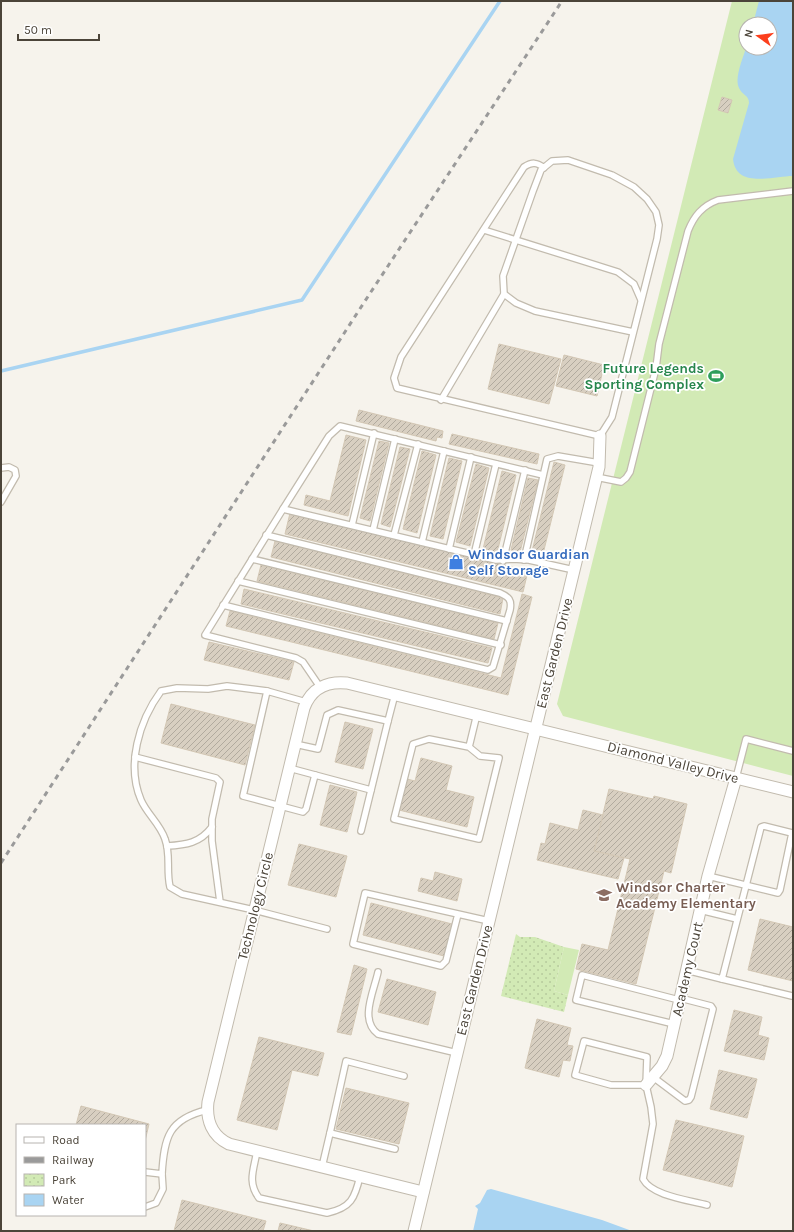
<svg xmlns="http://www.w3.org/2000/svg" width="794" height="1232" font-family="Karla,sans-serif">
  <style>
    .park { fill: url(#park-dots) }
    .pitch { fill: #d2eab5; fill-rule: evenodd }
    .water { fill: #a9d4f2 }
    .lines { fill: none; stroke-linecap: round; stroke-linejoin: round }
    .stream { stroke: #a9d4f2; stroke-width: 3.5 }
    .building { fill: url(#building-hatch); stroke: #d3c7b4 }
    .service-casing { stroke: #c2bbae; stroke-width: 8 }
    .minor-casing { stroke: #c2bbae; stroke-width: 13 }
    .service { stroke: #fff; stroke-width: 5.5 }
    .minor { stroke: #fff; stroke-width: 11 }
    .rail { stroke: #9a9a9a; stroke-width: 3; stroke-dasharray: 5 5; stroke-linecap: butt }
    .labels { text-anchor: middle; stroke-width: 3.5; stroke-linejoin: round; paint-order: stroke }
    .leisure-label { font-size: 14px; font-weight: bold; fill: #27864d; stroke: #fff; text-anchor: end }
    .shop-label { font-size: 14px; font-weight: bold; fill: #366cbe; stroke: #fff; text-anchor: start }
    .street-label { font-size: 14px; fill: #4b4439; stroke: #fff }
    .education-label { font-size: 14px; font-weight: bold; fill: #785e54; stroke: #fff; text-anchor: start }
  </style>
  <defs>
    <pattern id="park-dots" width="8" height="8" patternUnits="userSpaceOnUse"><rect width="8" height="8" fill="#d2eab5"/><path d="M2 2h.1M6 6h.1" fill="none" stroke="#b6ca9c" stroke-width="1.8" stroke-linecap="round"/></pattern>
    <pattern id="building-hatch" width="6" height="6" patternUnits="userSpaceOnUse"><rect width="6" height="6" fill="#d8cfc1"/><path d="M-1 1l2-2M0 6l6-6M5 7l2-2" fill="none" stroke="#b1aa9e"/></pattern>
  </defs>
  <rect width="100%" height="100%" fill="#f6f3ec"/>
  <path class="park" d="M516 934 520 937H535L564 947 554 991 568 995 564 1012 501 996Z"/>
  <g class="pitch">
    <path d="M732 1H793V776L563 716 557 704ZM746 24H770V48H746Z"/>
    <path d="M564 947 579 950 568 995 554 991Z"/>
  </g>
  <g class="water">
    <path d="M759 1H793V176C773 176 736 189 733 159L749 103C749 95 742 95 739 88 734 78 743 58 746 48H770V24H753Z"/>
    <path d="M491 1189 602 1220 632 1231H473L478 1209 475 1206 480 1203 487 1190Z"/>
  </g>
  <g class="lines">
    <path class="stream" d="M1 371 302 300 500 1"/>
  </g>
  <g class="building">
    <path d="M722 97 732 100 728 113 718 110Z"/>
    <path d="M499 344 561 359 549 404 488 389Z"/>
    <path d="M564 355 604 365 597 396 556 386Z"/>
    <path d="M359 410 443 431 442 438 437 437 436 441 356 421Z"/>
    <path d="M452 434 539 454 537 464 449 444Z"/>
    <path d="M346 435 366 440 348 516 304 505 306 495 330 501Z"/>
    <path d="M379 441 389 443 370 521 360 518Z"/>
    <path d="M400 447 410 449 390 527 381 524Z"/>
    <path d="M422 451 436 455 417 533 403 529Z"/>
    <path d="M449 458 462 461 443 539 430 536Z"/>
    <path d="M554 462 565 465 543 554 532 551Z"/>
    <path d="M476 464 489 468 470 546 456 542Z"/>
    <path d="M502 471 516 475 497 553 483 549Z"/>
    <path d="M528 478 538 480 520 552 511 550Z"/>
    <path d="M290 513 528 571 523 592 285 534Z"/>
    <path d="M275 541 503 598 500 614 271 557Z"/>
    <path d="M261 565 498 623 494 639 257 581Z"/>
    <path d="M244 589 492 648 488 663 241 604Z"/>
    <path d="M522 594 532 597 508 695 226 626 230 611 501 678Z"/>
    <path d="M209 642 294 662 289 680 204 660Z"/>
    <path d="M171 704 255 725 245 765 161 743Z"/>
    <path d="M345 722 373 729 363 769 335 762Z"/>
    <path d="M421 758 452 766 446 790 474 797 467 827 399 810 407 779 415 781Z"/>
    <path d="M330 785 357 792 347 832 320 825Z"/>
    <path d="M609 789 653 799 654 796 687 804 671 873 664 871 636 984 576 969 582 944 608 950 630 859 594 851Z"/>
    <path d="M583 810 603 815 594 851 624 858 618 879 537 860 541 843 545 844 550 823 578 830Z"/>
    <path d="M299 844 347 856 336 897 288 885Z"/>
    <path d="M435 872 462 879 457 901 418 891 421 878 433 881Z"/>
    <path d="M371 903 452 924 444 956 363 935Z"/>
    <path d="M760 919 793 927V981L748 970Z"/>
    <path d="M354 965 367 969 351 1035 337 1032Z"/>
    <path d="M387 979 436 992 428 1025 378 1012Z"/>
    <path d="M734 1010 762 1017 758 1035 769 1038 764 1060 724 1051Z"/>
    <path d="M537 1019 571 1028 567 1045 573 1046 570 1061 563 1060 559 1077 525 1068Z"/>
    <path d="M259 1037 324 1053 318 1076 292 1070 277 1130 237 1120Z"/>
    <path d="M719 1070 757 1079 747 1118 710 1109Z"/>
    <path d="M346 1088 409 1103 399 1144 336 1129Z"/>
    <path d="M81 1106 149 1124 145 1141V1125H76Z"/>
    <path d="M676 1120 744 1136 732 1187 663 1170Z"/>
    <path d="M182 1200 266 1221 263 1231H174Z"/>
    <path d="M280 1223 314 1231H278Z"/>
  </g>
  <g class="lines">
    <defs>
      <g id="service">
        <path d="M544 168C537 162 532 162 524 167L401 357 394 378 397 388 600 436 612 417 657 239 659 225 656 212 647 199 634 187 612 175 568 160 552 161 541 170 533 191 503 276 504 294 516 303 535 311 633 332"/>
        <path d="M484 230 618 272 634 284 641 300"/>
        <path d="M441 400 504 294"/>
        <path d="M1 468 9 467 15 470 16 476 1 502"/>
        <path d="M596 477 621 482 626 478 630 472 656 368 659 344 688 231C694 216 702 206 718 200L793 191"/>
        <path d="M283 509 329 436 340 426 543 475"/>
        <path d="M352 525 374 433"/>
        <path d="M373 530 395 439"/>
        <path d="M394 535 418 444"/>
        <path d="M422 542 444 451"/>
        <path d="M449 549 471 457"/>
        <path d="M474 555 496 464"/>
        <path d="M252 559 507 621"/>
        <path d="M524 560 547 459 558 456 599 463"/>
        <path d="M503 561 525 470"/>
        <path d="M238 581 501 645"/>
        <path d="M223 605 488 670 493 667 510 610C512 600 509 597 500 593L266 535"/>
        <path d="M320 687 303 662 296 658 205 635 283 509 496 560 513 559 529 560 574 570"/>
        <path d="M267 691 227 686 208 689 177 688 161 691C139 721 126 765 141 800 147 814 160 824 165 839 171 855 166 870 170 887L182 894 254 910 327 929"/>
        <path d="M306 702 267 691 243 796 303 812 306 809 315 775"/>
        <path d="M295 744 318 749 327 715 338 710 388 721 395 694"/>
        <path d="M469 747 429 739 413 744 394 819 479 839 499 758 480 756 469 747 477 714"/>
        <path d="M135 757 216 778 220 782 212 819V841L220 902"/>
        <path d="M289 768 371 790"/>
        <path d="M736 778 746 739 793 751"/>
        <path d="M361 831 388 721"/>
        <path d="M167 846C186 845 200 843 212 827"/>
        <path d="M700 910 737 919"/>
        <path d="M458 914 365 893 353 944 441 966 446 961 458 914 489 921"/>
        <path d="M686 970 722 979 761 827 764 826 792 833 780 890 778 893 708 876"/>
        <path d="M378 972C374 991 359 1020 378 1034L457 1053"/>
        <path d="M722 979 792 996"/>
        <path d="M674 1024 576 1000 582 975 679 1000"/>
        <path d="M653 1077 685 1101 689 1100 691 1097 713 1009 711 1006 680 998"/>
        <path d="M646 1085H611L575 1075 584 1041 647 1057 646 1085 651 1107 653 1124 643 1179C652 1196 689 1200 707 1205"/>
        <path d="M330 1133 346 1061 404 1076"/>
        <path d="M257 1151C254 1169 247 1182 259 1198L327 1213C351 1208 355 1198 360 1176"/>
        <path d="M322 1167 330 1133 395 1149"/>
        <path d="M145 1172 162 1174C164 1137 169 1119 207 1110"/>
        <path d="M145 1207 156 1203 163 1189 162 1174"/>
      </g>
      <g id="minor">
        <path d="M646 1085 662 1066 667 1056 708 876 736 778"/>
        <path d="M423 1192 229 1144C212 1136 206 1120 208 1102L304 708C311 688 328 681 347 683L793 792"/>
        <path d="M414 1231 599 467 600 436"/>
      </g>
    </defs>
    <use href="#service" class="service-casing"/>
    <use href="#minor" class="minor-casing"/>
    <use href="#service" class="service"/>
    <use href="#minor" class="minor"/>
    <path class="rail" d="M1 863 365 301 562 1"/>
  </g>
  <defs>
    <symbol id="stadium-bare" viewBox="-9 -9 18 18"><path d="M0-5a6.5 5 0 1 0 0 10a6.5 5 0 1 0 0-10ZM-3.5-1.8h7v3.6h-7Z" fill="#2e9e5b" stroke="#fff" stroke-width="2.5" paint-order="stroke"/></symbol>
    <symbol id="shop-bare" viewBox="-9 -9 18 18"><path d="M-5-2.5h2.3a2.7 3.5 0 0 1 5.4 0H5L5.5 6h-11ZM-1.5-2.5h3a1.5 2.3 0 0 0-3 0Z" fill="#3f7fe0" stroke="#fff" stroke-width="2.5" paint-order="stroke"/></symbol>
    <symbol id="school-bare" viewBox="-9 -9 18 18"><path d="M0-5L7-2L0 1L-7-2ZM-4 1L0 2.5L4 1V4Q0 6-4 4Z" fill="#8d6e63" stroke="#fff" stroke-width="2.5" paint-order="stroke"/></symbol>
  </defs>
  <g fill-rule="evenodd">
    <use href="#stadium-bare" x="705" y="365" width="22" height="22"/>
    <use href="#shop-bare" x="445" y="551" width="22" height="22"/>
    <use href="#school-bare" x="593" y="884" width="22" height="22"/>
  </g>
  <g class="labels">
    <g class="leisure-label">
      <text x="704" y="373">Future Legends<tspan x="704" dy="16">Sporting Complex</tspan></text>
    </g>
    <g class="shop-label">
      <text x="468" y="559">Windsor Guardian<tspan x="468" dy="16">Self Storage</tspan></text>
    </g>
    <g class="street-label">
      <text transform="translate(554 653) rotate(-76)" y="5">East Garden Drive</text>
      <text transform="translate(673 762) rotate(14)" y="5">Diamond Valley Drive</text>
      <text transform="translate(255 906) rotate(-76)" y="5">Technology Circle</text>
      <text transform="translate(687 969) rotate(-77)" y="5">Academy Court</text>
      <text transform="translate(474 980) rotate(-76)" y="5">East Garden Drive</text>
    </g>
    <g class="education-label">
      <text x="616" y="892">Windsor Charter<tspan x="616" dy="16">Academy Elementary</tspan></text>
    </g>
  </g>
  <rect width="794" height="1232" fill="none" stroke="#4b4439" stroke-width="4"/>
  <rect x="16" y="1124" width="130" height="92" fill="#ffffff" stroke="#b7b4b0"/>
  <rect x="24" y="1137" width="20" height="6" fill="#ffffff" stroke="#b7b4b0"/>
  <text x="52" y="1144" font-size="12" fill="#4b4439">Road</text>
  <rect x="24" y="1157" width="20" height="6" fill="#9a9a9a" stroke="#b7b4b0"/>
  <text x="52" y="1164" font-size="12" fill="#4b4439">Railway</text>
  <rect x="24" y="1174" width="20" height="12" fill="url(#park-dots)" stroke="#b7b4b0"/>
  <text x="52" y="1184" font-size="12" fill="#4b4439">Park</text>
  <rect x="24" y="1194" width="20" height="12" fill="#a9d4f2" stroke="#b7b4b0"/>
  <text x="52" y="1204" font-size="12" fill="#4b4439">Water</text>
  <g transform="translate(758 36) rotate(284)"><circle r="19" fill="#ffffff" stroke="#b7b4b0"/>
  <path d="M0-3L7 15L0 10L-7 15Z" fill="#fc3f1d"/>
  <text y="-6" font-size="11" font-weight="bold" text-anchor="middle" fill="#4b4439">N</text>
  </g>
  <path d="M18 34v6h81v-6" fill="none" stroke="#4b4439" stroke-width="2"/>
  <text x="24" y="34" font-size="12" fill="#4b4439" stroke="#ffffff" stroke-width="3" paint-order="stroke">50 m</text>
</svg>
